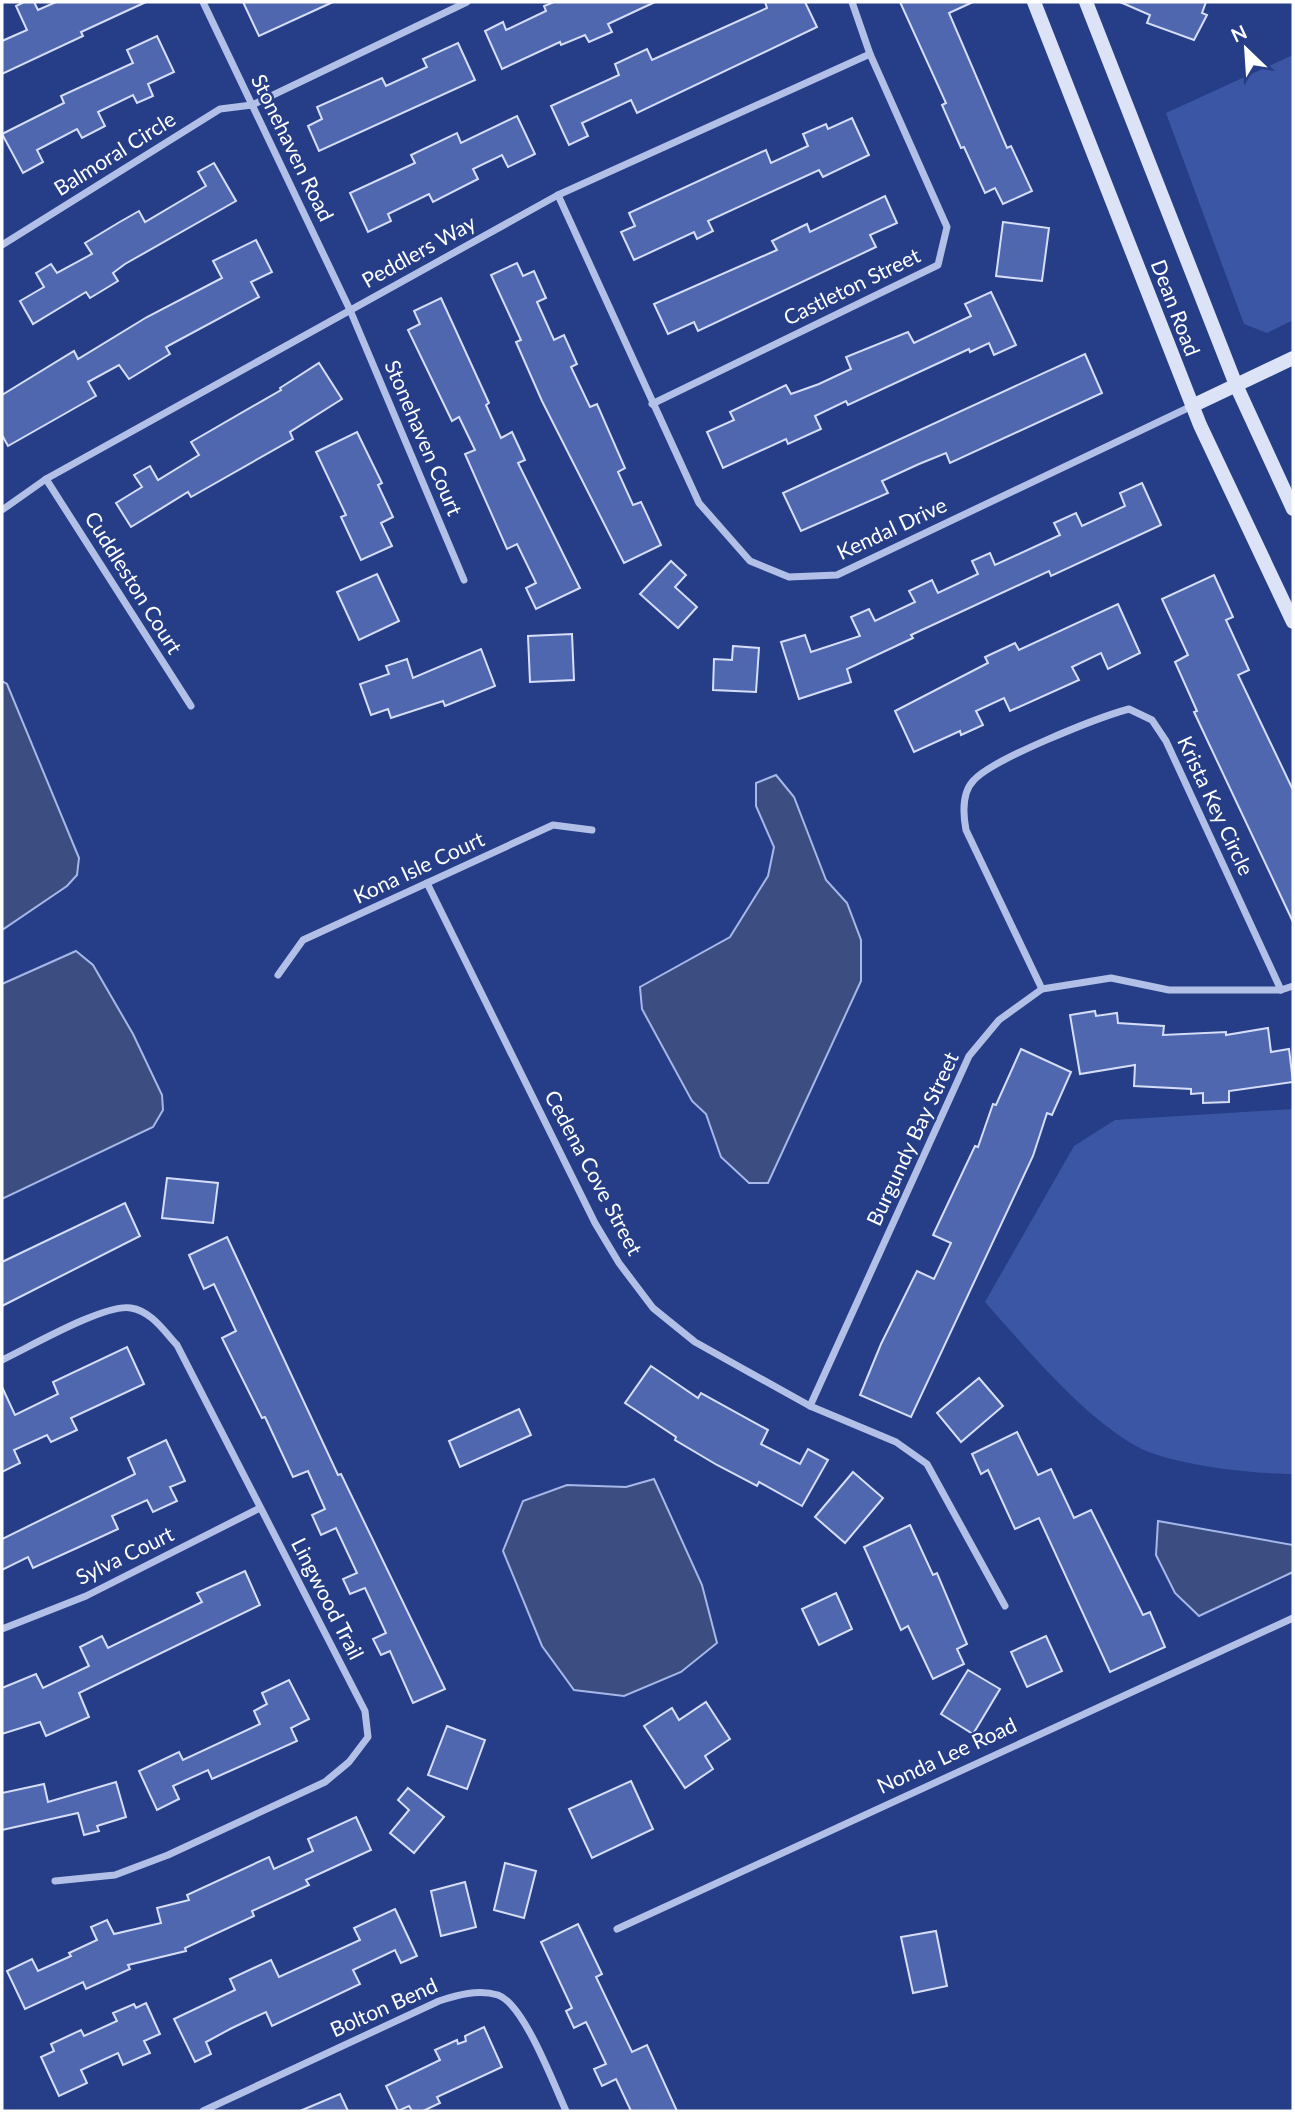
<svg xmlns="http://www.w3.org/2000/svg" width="1295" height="2113" font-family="Lato,sans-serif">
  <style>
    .green { fill: #3b56a4 }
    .water { fill: #3c4d82; stroke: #a6b8e9; stroke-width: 2 }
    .building { fill: #4f67af; stroke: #d6def7; stroke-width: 2 }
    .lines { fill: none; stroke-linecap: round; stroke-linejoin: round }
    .street { stroke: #b2c0e8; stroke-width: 7 }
    .secondary { stroke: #dce3f7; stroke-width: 14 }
    .labels { text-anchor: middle; stroke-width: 5; stroke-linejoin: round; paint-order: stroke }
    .street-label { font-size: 21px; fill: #fff; stroke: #263e87 }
  </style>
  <rect width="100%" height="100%" fill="#263e87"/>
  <g class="green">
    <path d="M1293 55V320L1267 333 1244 324 1166 113Z"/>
    <path d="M1293 1109V1474C1254 1474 1169 1465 1136 1446 1080 1414 1028 1350 985 1302L1074 1146 1115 1120Z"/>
  </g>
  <g class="water">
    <path d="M2 681 7 684 79 858 77 875 67 886 2 930Z"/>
    <path d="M776 775 794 797 826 880 847 903 861 940V981L768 1183H749L721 1157 706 1114 692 1101 642 1009 640 987 730 937 768 876 774 847 756 806V783Z"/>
    <path d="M76 951 93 965 133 1034 162 1095 163 1110 153 1127 2 1199V984Z"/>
    <path d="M654 1479 702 1585 717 1643 681 1672 624 1696 574 1690 542 1646 503 1551 523 1501 567 1485 626 1487Z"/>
    <path d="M1158 1521 1293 1545V1572L1199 1616 1175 1593 1156 1555Z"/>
  </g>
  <g class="building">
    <path d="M24 2H34L38 10 56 2H146L81 32 83 36 2 74V41L27 30 16 6Z"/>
    <path d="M243 2H333L259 36Z"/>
    <path d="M554 2H655L608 24 612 32 589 42 585 35 561 45 560 42 502 69 485 31 503 22 506 30 546 11 544 6Z"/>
    <path d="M765 2H805L817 27 637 113 631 100 582 123 588 136 569 145 551 106 619 75 615 64 647 49 652 60 663 55 767 8Z"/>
    <path d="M900 2H973L949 13 1007 148 1011 146 1032 191 1003 204 995 188 985 193 964 147 961 148 942 105 946 103Z"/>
    <path d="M1120 2H1206L1202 13 1207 15 1194 40 1147 23 1150 15Z"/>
    <path d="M157 36 174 72 148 84 153 96 137 103 133 95 98 112 105 126 82 138 77 129 37 150 43 162 23 173 2 134 64 103 61 96 133 63 127 50Z"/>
    <path d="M458 43 475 80 319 151 308 126 322 119 317 107 382 78 386 86 427 67 423 59Z"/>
    <path d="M517 116 535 154 508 167 502 155 473 169 478 179 433 202 429 194 388 214 391 221 368 232 350 193 415 163 411 155 457 133 461 143Z"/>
    <path d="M852 118 869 155 823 177 819 170 708 221 713 231 697 239 694 232 634 260 621 232 635 226 629 213 766 150 771 163 808 146 803 134 826 124 828 129Z"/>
    <path d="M214 163 236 201 125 264 113 273 118 281 90 298 86 292 33 324 20 301 44 287 36 273 51 264 57 273 92 254 85 243 118 223 139 211 145 222 206 186 198 172Z"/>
    <path d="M885 196 897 223 870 235 876 247 698 331 694 322 668 334 654 304 777 250 772 241 807 224 810 232Z"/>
    <path d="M1003 222 1049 228 1042 281 996 276Z"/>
    <path d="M256 240 272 272 251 282 259 297 166 347 170 354 129 379 119 365 88 382 96 396 8 446 2 435V395L74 351 78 359 147 317 222 278 213 261Z"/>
    <path d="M517 263 523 276 534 271 546 298 537 302 554 340 564 335 577 364 571 367 590 407 597 404 625 468 618 472 633 505 641 502 661 545 624 563 542 401 516 342 521 340 491 275Z"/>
    <path d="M991 292 1016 345 994 355 989 343 970 352 969 349 848 405 846 401 815 416 821 429 788 444 786 439 723 468 707 432 734 420 730 412 786 385 791 394 819 384 851 369 846 357 908 332 914 343 971 316 965 304Z"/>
    <path d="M441 298 489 403 486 405 501 438 512 432 525 460 518 463 580 588 536 609 526 588 536 583 517 544 507 549 465 454 475 450 459 417 452 421 408 330 420 324 414 311Z"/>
    <path d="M1085 354 1102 393 950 463 946 453 919 464 882 481 888 493 801 531 783 493Z"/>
    <path d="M319 363 342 399 290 432 293 439 191 497 188 492 131 527 116 503 142 487 134 475 150 466 158 480 199 455 191 442 281 390 280 388Z"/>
    <path d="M357 432 382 483 378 485 393 517 381 523 392 546 361 560 341 517 346 515 316 452Z"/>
    <path d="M1142 483 1161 525 1051 576 1049 571 911 635 913 638 847 669 851 682 799 699 781 642 805 635 811 652 860 636 851 617 869 609 875 621 915 602 909 591 932 580 938 593 978 574 972 561 990 553 995 565 1060 535 1054 523 1076 513 1082 526 1125 506 1120 493Z"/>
    <path d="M671 561 686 575 675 587 697 607 678 628 640 594Z"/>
    <path d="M377 574 399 621 359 640 337 592Z"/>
    <path d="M1214 575 1233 617 1226 620 1249 670 1238 675 1293 790V922L1194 712 1197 711 1175 662 1188 655 1162 599Z"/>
    <path d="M1118 604 1140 653 1108 669 1101 653 1072 667 1079 680 1010 711 1004 698 976 711 983 725 961 735 960 731 914 752 895 711 988 663 985 657 1015 643 1019 650Z"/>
    <path d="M572 634 574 680 530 682 528 636Z"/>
    <path d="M733 646 759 648 756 692 713 690 714 659 732 660Z"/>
    <path d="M481 649 495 686 445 706 443 701 391 718 388 709 371 715 360 684 389 674 386 666 407 659 413 678Z"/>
    <path d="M1095 1011 1096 1016 1117 1013 1118 1023 1164 1026 1163 1035 1226 1032V1035L1268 1028 1271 1052 1289 1049 1293 1082 1229 1091V1102L1203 1103V1093L1191 1094V1089L1134 1086 1135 1065 1080 1074 1070 1015Z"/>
    <path d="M1021 1049 1071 1072 1052 1115 1047 1113 1033 1156 911 1417 860 1395 881 1344 917 1271 934 1279 951 1243 933 1235 975 1146 978 1147 993 1104 996 1105Z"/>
    <path d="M167 1178 218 1183 213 1223 162 1218Z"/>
    <path d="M125 1203 140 1236 2 1306V1262Z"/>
    <path d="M227 1237 338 1475 341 1474 445 1689 413 1703 390 1651 381 1655 373 1639 386 1633 365 1588 350 1594 343 1579 357 1573 336 1528 321 1535 312 1515 325 1509 308 1471 293 1477 265 1417 262 1418 222 1338 236 1331 214 1284 204 1289 189 1255Z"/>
    <path d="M127 1347 144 1384 71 1418 77 1430 51 1442 47 1435 14 1450 20 1463 2 1472V1387L15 1415 58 1394 53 1382Z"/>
    <path d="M651 1366 698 1398 701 1393 768 1430 761 1444 800 1464 808 1449 828 1460 802 1506 759 1482 757 1486 717 1465 675 1440 676 1437 625 1403Z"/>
    <path d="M979 1378 1003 1406 961 1442 937 1413Z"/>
    <path d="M519 1409 531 1435 460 1467 449 1441Z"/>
    <path d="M1017 1432 1038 1475 1051 1469 1074 1518 1091 1510 1143 1615 1150 1612 1165 1647 1110 1672 1039 1518 1015 1529 988 1470 981 1474 972 1454Z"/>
    <path d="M166 1440 185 1481 170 1487 177 1501 153 1512 147 1500 112 1516 118 1529 79 1547 33 1568 28 1557 2 1570V1539L135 1474 128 1458Z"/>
    <path d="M853 1472 883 1498 845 1543 815 1517Z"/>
    <path d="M910 1525 933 1575 937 1573 967 1644 957 1649 964 1664 933 1679 908 1626 901 1630 864 1547Z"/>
    <path d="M245 1571 260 1605 79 1693 89 1717 46 1736 40 1722 2 1734V1688L36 1674 43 1688 89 1666 80 1647 102 1636 108 1648 202 1602 197 1593Z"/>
    <path d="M836 1593 852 1629 819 1645 802 1609Z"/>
    <path d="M1046 1636 1062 1671 1027 1687 1011 1652Z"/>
    <path d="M968 1670 1000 1689 973 1734 941 1714Z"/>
    <path d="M289 1680 309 1719 291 1728 297 1741 212 1779 208 1770 173 1786 179 1799 157 1810 139 1771 179 1752 183 1760 260 1724 254 1711 267 1704 262 1693Z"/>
    <path d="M706 1702 730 1739 705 1756 713 1769 685 1788 644 1726 672 1708 679 1720Z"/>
    <path d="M447 1726 485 1740 467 1789 428 1775Z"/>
    <path d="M631 1781 653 1829 592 1858 569 1809Z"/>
    <path d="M116 1782 126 1817 97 1826 99 1831 84 1835 78 1813 2 1830V1793L44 1784 48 1802Z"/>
    <path d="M408 1788 444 1817 414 1853 390 1833 409 1810 398 1800Z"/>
    <path d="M356 1817 371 1850 306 1880 309 1885 252 1911 254 1916 185 1948 186 1951 128 1965 130 1969 86 1989 83 1982 25 2009 7 1971 32 1959 38 1971 71 1956 69 1953 97 1940 91 1927 107 1920 114 1934 161 1923 157 1908 189 1900 187 1895 269 1857 274 1869 313 1851 308 1839Z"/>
    <path d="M505 1863 536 1871 524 1918 494 1910Z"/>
    <path d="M465 1882 476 1927 441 1936 431 1891Z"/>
    <path d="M395 1909 417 1956 401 1963 395 1950 353 1970 360 1984 272 2026 266 2012 232 2028 206 2042 211 2054 195 2062 174 2019 235 1990 230 1979 271 1960 279 1977 360 1940 354 1928Z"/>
    <path d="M578 1924 602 1974 596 1977 632 2052 647 2045 677 2111H631L616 2079 602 2086 594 2069 606 2064 586 2022 574 2028 566 2011 572 2008 541 1942Z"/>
    <path d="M936 1931 947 1986 913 1993 901 1937Z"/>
    <path d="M146 2003 160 2034 144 2041 150 2053 123 2065 118 2053 81 2070 87 2083 59 2096 41 2057 54 2051 51 2044 81 2030 84 2036 117 2021 113 2013 134 2004 136 2008Z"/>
    <path d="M484 2027 502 2067 437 2097 440 2103 423 2111H412L409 2106 398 2111 386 2086 440 2060 435 2050 457 2040 458 2044 466 2041 465 2036Z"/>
    <path d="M340 2094 348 2111H300Z"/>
  </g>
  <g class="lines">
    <g class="street">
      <path d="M203 2 350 310 464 580"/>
      <path d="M558 195 699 503 750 561 789 577 837 575 1192 406"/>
      <path d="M2 245 220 109 252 105 467 2"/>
      <path d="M652 404 938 265 947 227 870 54 852 2"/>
      <path d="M46 479 191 706"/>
      <path d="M2 510 46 479 558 195 870 54"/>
      <path d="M427 883 595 1223 619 1263 653 1308 695 1342 810 1406 896 1442 927 1464 1005 1606"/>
      <path d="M278 975 303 940 553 825 592 830"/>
      <path d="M1042 989 966 830C963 814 961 793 974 780 993 759 1099 717 1129 709L1152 720 1166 741 1281 990"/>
      <path d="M2 1360C28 1348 105 1303 131 1308 151 1311 164 1331 177 1345L365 1711 368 1737 349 1762 325 1782 168 1855 115 1875 55 1881"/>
      <path d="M810 1406 969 1056 999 1020 1042 989 1111 978 1169 990H1281L1293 986"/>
      <path d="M2 1629 86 1596 260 1508"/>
      <path d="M617 1929 1293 1618"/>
      <path d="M203 2111 439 2001C457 1995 478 1989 498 1995 524 2004 554 2085 566 2111"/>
    </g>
    <g class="secondary">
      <path d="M1034 2 1200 425 1293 622"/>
      <path d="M1086 2 1236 385 1293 509"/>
      <path d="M1192 406 1293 358"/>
    </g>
  </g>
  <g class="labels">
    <g class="street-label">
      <text transform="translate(292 148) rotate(64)" y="7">Stonehaven Road</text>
      <text transform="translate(115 154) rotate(-32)" y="7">Balmoral Circle</text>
      <text transform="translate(419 252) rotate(-29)" y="7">Peddlers Way</text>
      <text transform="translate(852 287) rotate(-26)" y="7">Castleton Street</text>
      <text transform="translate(1175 308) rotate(69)" y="7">Dean Road</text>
      <text transform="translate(423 438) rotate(67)" y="7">Stonehaven Court</text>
      <text transform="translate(892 529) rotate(-25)" y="7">Kendal Drive</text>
      <text transform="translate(133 583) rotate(58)" y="7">Cuddleston Court</text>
      <text transform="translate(1215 806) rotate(65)" y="7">Krista Key Circle</text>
      <text transform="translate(419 868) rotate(-25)" y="7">Kona Isle Court</text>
      <text transform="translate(913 1139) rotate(-65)" y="7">Burgundy Bay Street</text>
      <text transform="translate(593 1173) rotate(62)" y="7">Cedena Cove Street</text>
      <text transform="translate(125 1556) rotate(-26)" y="7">Sylva Court</text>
      <text transform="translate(327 1599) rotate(63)" y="7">Lingwood Trail</text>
      <text transform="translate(947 1756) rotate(-25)" y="7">Nonda Lee Road</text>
      <text transform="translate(384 2008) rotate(-24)" y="7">Bolton Bend</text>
    </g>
  </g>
  <rect width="1295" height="2113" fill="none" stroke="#ffffff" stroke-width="7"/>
  <g transform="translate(1246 49) rotate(335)" stroke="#263e87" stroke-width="5" paint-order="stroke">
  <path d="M0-5L12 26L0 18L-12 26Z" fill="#ffffff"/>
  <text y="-10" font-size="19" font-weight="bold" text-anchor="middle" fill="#ffffff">N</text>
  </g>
</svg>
